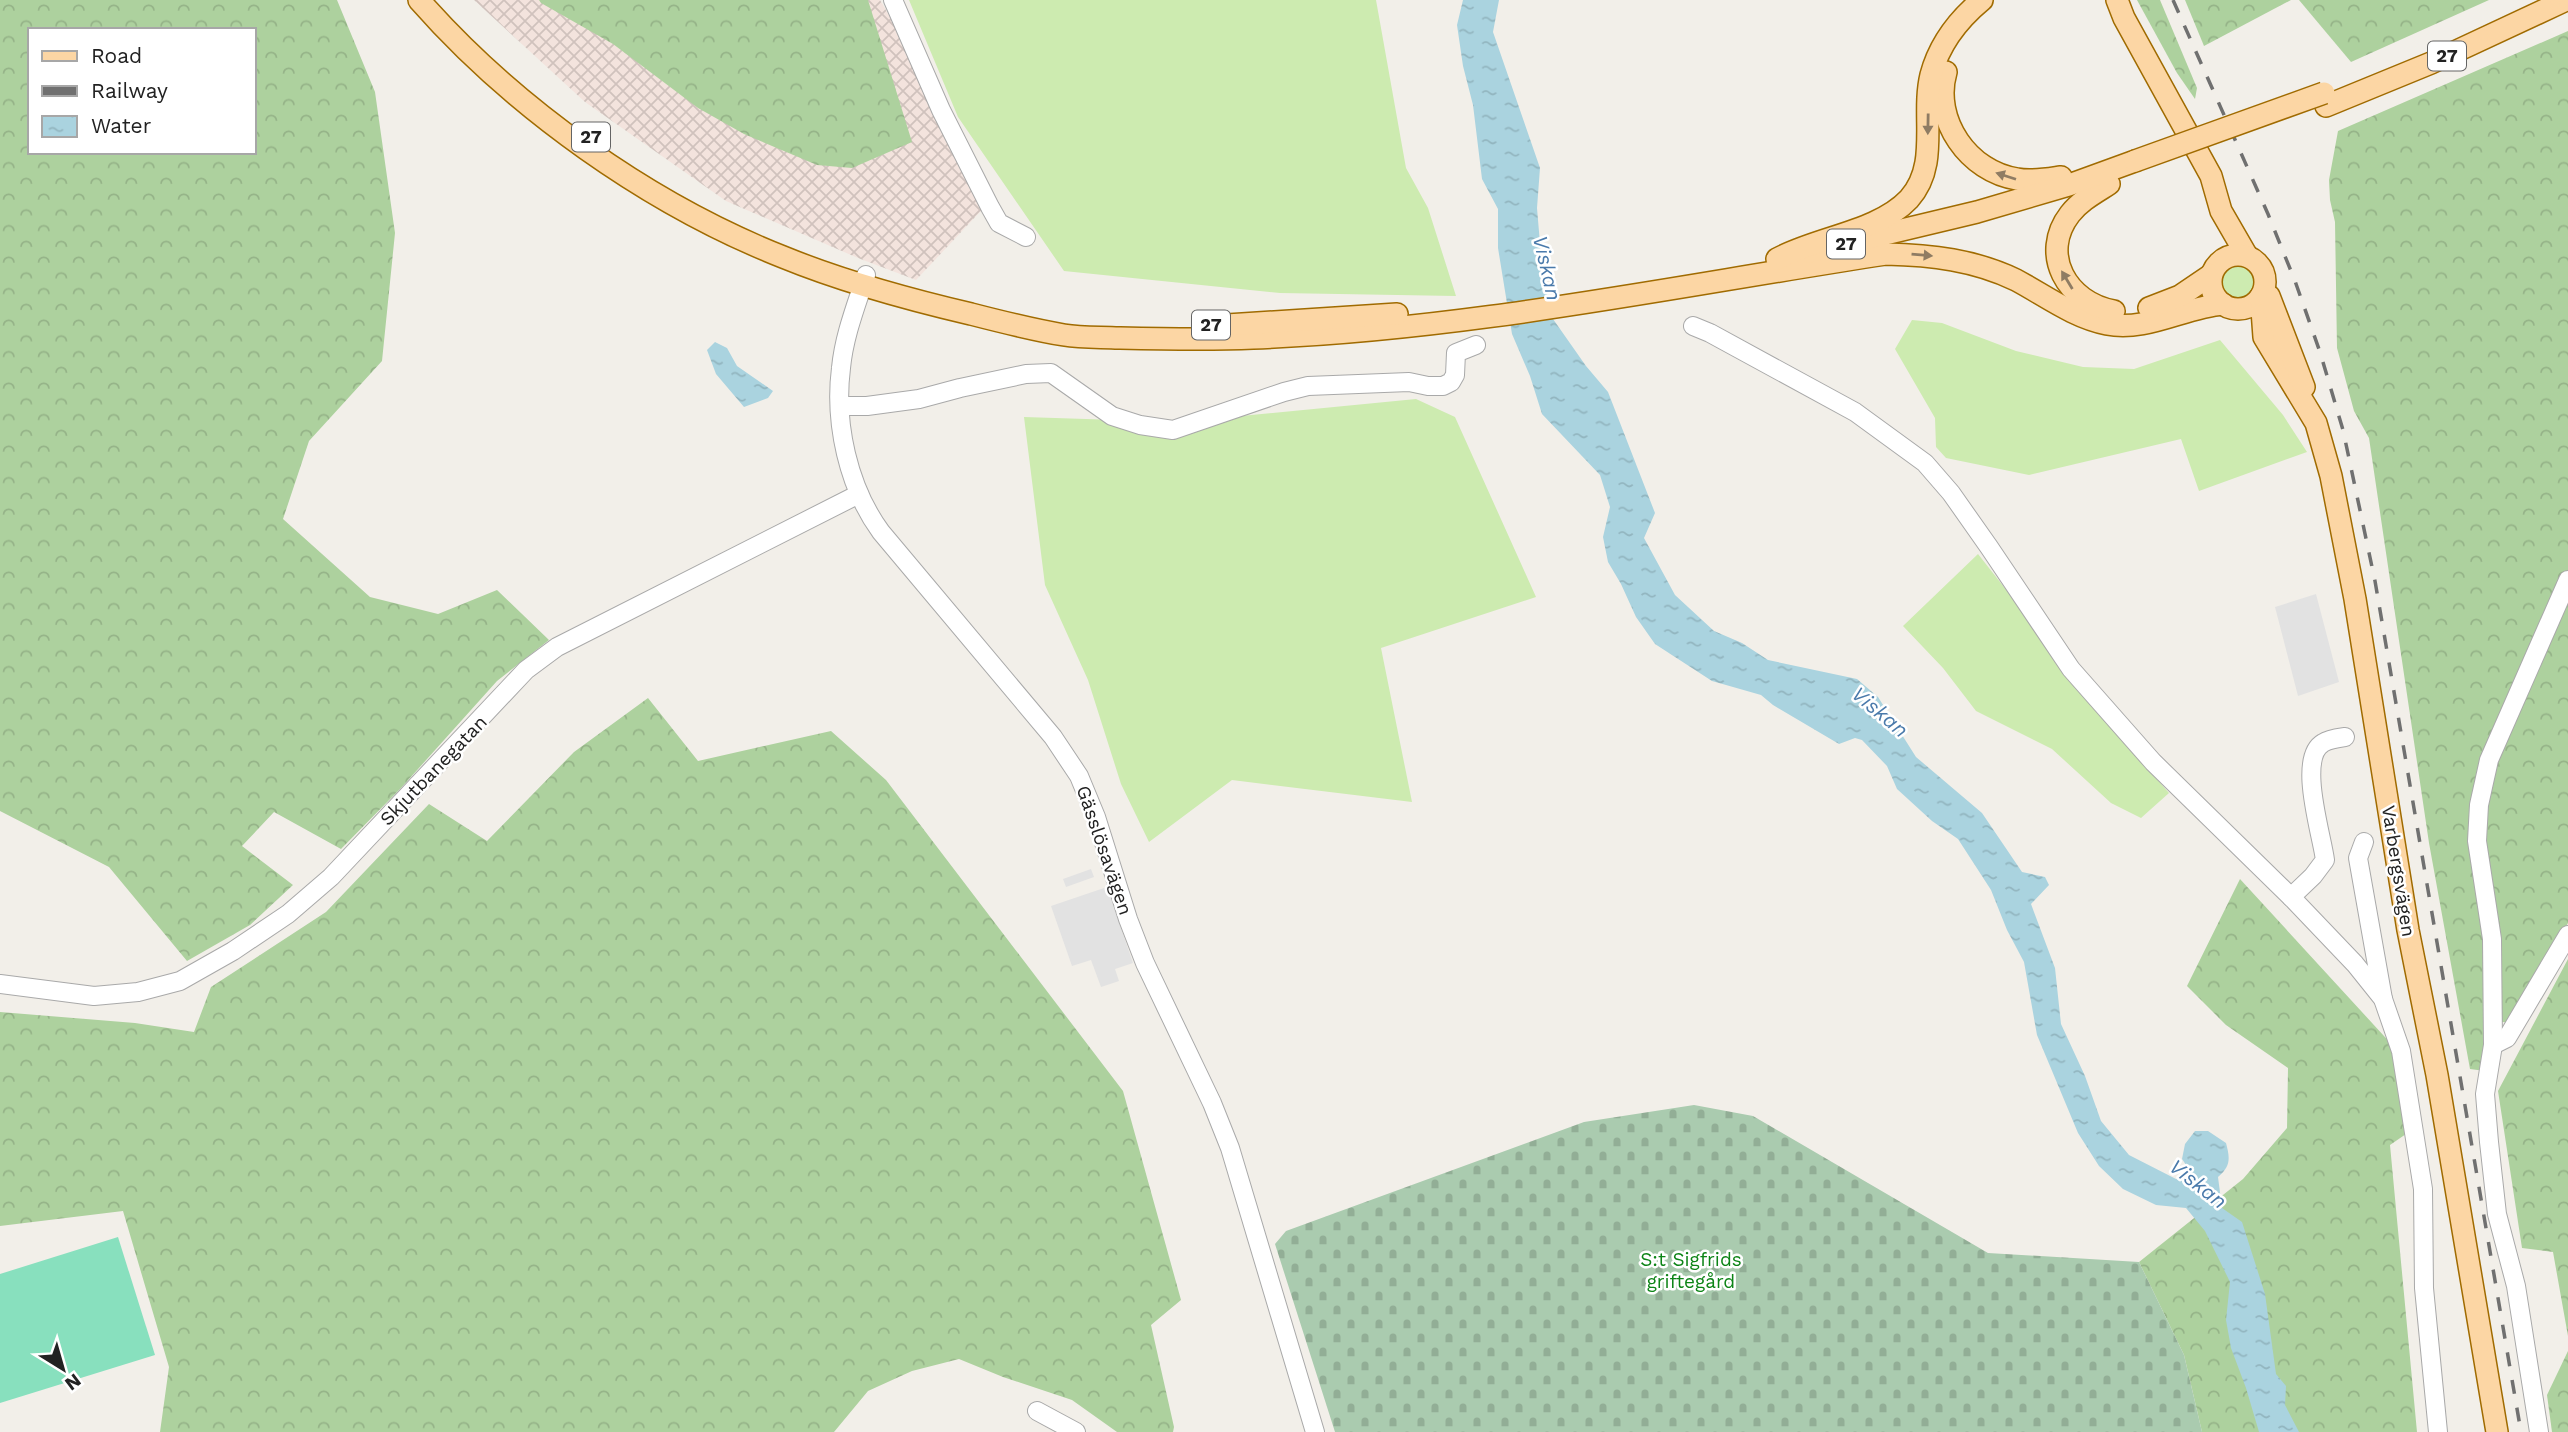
<svg xmlns="http://www.w3.org/2000/svg" width="2568" height="1432" font-family="'Work Sans',sans-serif">
  <style>
    .military { fill: url(#military-cross-hatch) }
    .grass { fill: #cdebb0 }
    .forest { fill: url(#forest-crowns); fill-rule: evenodd }
    .cemetery { fill: url(#cemetery-stones) }
    .pitch { fill: #88e0be }
    .parking { fill: #e2e2e2 }
    .water { fill: url(#water-ripples) }
    .lines { fill: none; stroke-linecap: round; stroke-linejoin: round }
    .minor-casing { stroke: #a9a9a9; stroke-width: 20 }
    .major-casing { stroke: #a06b00; stroke-width: 24 }
    .minor { stroke: #fff; stroke-width: 18 }
    .major { stroke: #fcd6a4; stroke-width: 21 }
    .rail { stroke: #707070; stroke-width: 3.5; stroke-dasharray: 14 14; stroke-linecap: butt }
    .major-bridge-casing { stroke: #a06b00; stroke-width: 24; stroke-linecap: butt }
    .major-bridge { stroke: #fcd6a4; stroke-width: 21 }
    .oneway { fill: #8f7c63 }
    .labels { text-anchor: middle; stroke-width: 5; stroke-linejoin: round; paint-order: stroke }
    .shield { fill: #fff; stroke: #646464; stroke-width: 2 }
    .shield-label { font-size: 18px; font-weight: bold; fill: #222 }
    .street-label { font-size: 19px; fill: #222; stroke: #fff }
    .park-label { font-size: 19px; fill: #0c8416; stroke: #fff }
    .water-label { font-size: 21px; font-style: italic; fill: #4a7aab; stroke: #fff }
  </style>
  <defs>
    <pattern id="military-cross-hatch" width="8" height="8" patternUnits="userSpaceOnUse" patternTransform="scale(1.75)"><rect width="8" height="8" fill="#f3e3dd"/><path d="M0 0l8 8M0 8l8-8" fill="none" stroke="#d0c2bd"/></pattern>
    <pattern id="forest-crowns" width="20" height="18" patternUnits="userSpaceOnUse" patternTransform="scale(1.75)"><rect width="20" height="18" fill="#add19e"/><path d="M2 6a3 3 0 1 1 6 0M12 15a3 3 0 1 1 6 0" fill="none" stroke="#95b388"/></pattern>
    <pattern id="cemetery-stones" width="16" height="16" patternUnits="userSpaceOnUse" patternTransform="scale(1.75)"><rect width="16" height="16" fill="#aacbaf"/><path d="M2 7V4a2 2 0 0 1 4 0v3zM10 15v-3a2 2 0 0 1 4 0v3z" fill="#92ae96"/></pattern>
    <pattern id="water-ripples" width="26" height="14" patternUnits="userSpaceOnUse" patternTransform="scale(1.75)"><rect width="26" height="14" fill="#aad3df"/><path d="M2 4q2-2 4 0t4 0M15 11q2-2 4 0t4 0" fill="none" stroke="#92b5bf"/></pattern>
  </defs>
  <rect width="100%" height="100%" fill="#f2efe9"/>
  <path class="military" d="M474 0H880L995 196 916 280 858 258 726 201 585 102Z"/>
  <g class="grass">
    <path d="M909 0H1376L1406 168 1428 208 1456 296 1280 293 1064 271 958 117Z"/>
    <circle cx="2238" cy="282" r="18"/>
    <path d="M1912 320 1942 323 2016 351 2083 367 2134 369 2220 340 2283 415 2307 452 2199 491 2181 439 2029 475 1946 458 1936 447 1935 418 1895 349Z"/>
    <path d="M1416 399 1455 417 1536 597 1381 648 1412 802 1232 780 1149 842 1121 784 1088 680 1045 585 1024 417 1179 422Z"/>
    <path d="M1978 554 2037 629 2087 698 2169 793 2141 818 2111 803 2052 749 1976 711 1943 668 1903 626Z"/>
  </g>
  <g class="forest">
    <path d="M0 0H337L375 92 395 233 382 361 309 441 283 519 370 597 438 614 497 590 549 640 497 681 401 788 341 849 274 812 242 846 293 885 250 925 187 961 109 867 0 811ZM30 30H254V152H30Z"/>
    <path d="M539 0H868L912 142 852 168 817 165 744 134 698 108 613 44 541 3Z"/>
    <path d="M2137 0H2160L2197 88 2195 99 2177 73Z"/>
    <path d="M2185 0H2291L2204 46Z"/>
    <path d="M2299 0H2489L2351 62Z"/>
    <path d="M2568 31V923L2511 1023 2487 1020 2485 1071 2470 1069 2429 843 2369 438 2354 411 2337 348 2335 222 2330 200 2329 180 2338 131Z"/>
    <path d="M648 698 698 761 831 731 886 780 1123 1091 1181 1300 1151 1325 1174 1427 1173 1432H1117L1072 1400 1003 1377 959 1359 912 1371 868 1391 834 1432H160L169 1367 123 1211 0 1226V1012L135 1023 194 1032 211 987 326 912 429 804 487 841 574 752Z"/>
    <path d="M2240 879 2395 1048 2406 1134 2390 1145 2417 1432H2202L2184 1355 2139 1262 2243 1179 2287 1128 2288 1068 2226 1025 2187 986Z"/>
    <path d="M2568 959V1336L2553 1252 2522 1248 2498 1091Z"/>
    <path d="M2568 1351V1432H2552L2547 1395Z"/>
  </g>
  <path class="cemetery" d="M1694 1105 1753 1116 1988 1253 2139 1262 2184 1355 2202 1432H1335L1275 1244 1286 1231 1584 1122Z"/>
  <path class="pitch" d="M118 1237 155 1355 0 1403V1274Z"/>
  <g class="parking">
    <path d="M2316 594 2339 682 2298 696 2275 607Z"/>
    <path d="M1091 869 1094 877 1066 887 1063 879Z"/>
    <path d="M1107 887 1133 963 1115 969 1119 981 1101 987 1091 960 1072 966 1051 906Z"/>
  </g>
  <g class="water">
    <path d="M1463 0H1499L1493 32 1540 168 1537 208 1543 279 1553 319 1586 366 1608 392 1655 513 1644 538 1675 595 1714 631 1742 643 1768 660 1857 679 1878 697 1916 757 1982 813 2022 872 2045 877 2049 885 2031 904 2055 968 2061 1024 2085 1076 2101 1121 2129 1155 2176 1179 2199 1184 2182 1159 2185 1144 2195 1131H2208L2226 1143C2230 1158 2231 1166 2218 1177L2222 1208 2242 1222 2265 1294 2276 1374 2286 1386 2285 1405 2299 1432H2259L2246 1388 2231 1348 2226 1320 2230 1282 2205 1231 2186 1208 2156 1205 2123 1189 2099 1166 2078 1133 2037 1035 2024 962 2007 930 1991 890 1958 839 1932 821 1897 789 1887 766 1862 740 1855 738 1839 744 1773 705 1761 695 1712 681 1655 644 1636 617 1621 584 1608 562 1603 537 1610 507 1600 475 1542 414 1530 376 1512 334 1498 248V209L1482 179 1473 105 1463 66 1457 25Z"/>
    <path d="M715 342 727 348 737 366 773 391 768 398 744 407 716 374 707 350Z"/>
  </g>
  <g class="lines">
    <defs>
      <g id="minor">
        <path d="M893 0 941 110 990 207 999 223 1026 237"/>
        <path d="M866 275C856 306 844 336 841 368 834 423 848 487 881 532L1053 737 1079 776 1096 817 1128 919 1145 963 1212 1103 1230 1148 1315 1432"/>
        <path d="M1693 326 1710 333 1855 412 1925 463 1951 493 1989 547 2071 669 2153 762 2291 897 2313 876 2325 860C2322 835 2297 758 2323 743 2329 739 2338 738 2345 737"/>
        <path d="M841 406H867L919 399 960 388 1026 374 1051 373 1112 416 1140 425 1173 430 1284 392 1308 386 1409 382 1428 386H1443L1451 382 1455 375 1456 353 1476 345"/>
        <path d="M2364 842 2358 858 2383 999"/>
        <path d="M2291 897 2355 964 2383 999 2401 1051 2423 1189 2424 1288 2438 1432"/>
        <path d="M0 984 94 996 138 992 180 981 233 951 288 914 331 877 526 670 557 647 859 494"/>
        <path d="M2493 1045 2507 1038 2568 935"/>
        <path d="M1037 1411 1076 1432"/>
        <path d="M2539 1432 2516 1286 2497 1214 2489 1142 2485 1094 2493 1045 2492 939 2477 841 2479 805 2489 760 2568 580"/>
      </g>
      <g id="major">
        <path d="M419 0C514 108 649 204 783 257 844 282 907 299 971 314 1002 322 1033 330 1064 335 1082 338 1101 337 1119 338 1164 339 1208 340 1253 338 1467 330 1675 286 1886 254 1931 255 1975 260 2016 280 2046 296 2073 317 2107 324 2146 332 2185 307 2223 304"/>
        <path d="M2117 0 2124 18 2211 176 2221 211 2247 256"/>
        <path d="M1946 72C1932 120 1969 172 2017 179 2031 182 2047 179 2061 177"/>
        <path d="M2326 106 2431 63 2566 0"/>
        <path d="M2109 184C2095 193 2080 201 2070 214 2039 254 2067 303 2114 311"/>
        <path d="M1810 252 1977 212 2069 185 2135 161"/>
        <circle cx="2238" cy="282" r="27"/>
        <path d="M1777 259C1817 237 1878 232 1909 199 1940 165 1921 116 1931 75 1939 45 1959 19 1982 0"/>
        <path d="M2261 296 2264 337 2316 423 2331 476 2355 599 2408 930 2437 1075 2497 1432"/>
        <path d="M2269 296 2304 387"/>
        <path d="M2149 308 2180 296 2211 275"/>
        <path d="M1227 325 1397 314"/>
      </g>
    </defs>
    <use href="#minor" class="minor-casing"/>
    <use href="#major" class="major-casing"/>
    <use href="#minor" class="minor"/>
    <use href="#major" class="major"/>
    <path class="rail" d="M2173 0 2268 214 2295 281 2320 352 2343 430 2375 581 2521 1432"/>
    <defs>
      <path id="major-bridge" d="M2135 161 2324 93"/>
    </defs>
    <use href="#major-bridge" class="major-bridge-casing"/>
    <use href="#major-bridge" class="major-bridge"/>
  </g>
  <defs><path id="oneway-solid" d="M-6-.8H1V-3.2L6.5 0L1 3.2V.8H-6Z" transform="scale(1.75)"/></defs>
  <g class="oneway">
    <use href="#oneway-solid" transform="translate(1928 124) rotate(91)"/>
    <use href="#oneway-solid" transform="translate(2006 176) rotate(-162)"/>
    <use href="#oneway-solid" transform="translate(1922 255) rotate(5)"/>
    <use href="#oneway-solid" transform="translate(2067 280) rotate(-121)"/>
  </g>
  <g class="labels">
    <g class="shield">
      <rect x="2428" y="41.5" width="38" height="29" rx="5"/>
      <rect x="572" y="122.5" width="38" height="29" rx="5"/>
      <rect x="1827" y="229.5" width="38" height="29" rx="5"/>
      <rect x="1192" y="310.5" width="38" height="29" rx="5"/>
    </g>
    <g class="shield-label">
      <text x="2447" y="62">27</text>
      <text x="591" y="143">27</text>
      <text x="1846" y="250">27</text>
      <text x="1211" y="331">27</text>
    </g>
    <g class="street-label">
      <text transform="translate(433 770) rotate(-46)" y="7">Skjutbanegatan</text>
      <text transform="translate(1105 850) rotate(71)" y="7">Gässlösavägen</text>
      <text transform="translate(2399 871) rotate(81)" y="7">Varbergsvägen</text>
    </g>
    <g class="park-label">
      <text x="1691" y="1266">S:t Sigfrids<tspan x="1691" dy="22">griftegård</tspan></text>
    </g>
    <g class="water-label">
      <text transform="translate(1547 268) rotate(77)" y="7">Viskan</text>
      <text transform="translate(1880 712) rotate(40)" y="7">Viskan</text>
      <text transform="translate(2198 1184) rotate(38)" y="7">Viskan</text>
    </g>
  </g>
  <rect x="28" y="28" width="228" height="126" fill="#ffffff" stroke="#a7a7a7" stroke-width="2"/>
  <rect x="42" y="51" width="35" height="10" fill="#fcd6a4" stroke="#a7a7a7" stroke-width="2"/>
  <text x="91" y="63" font-size="21" fill="#222222">Road</text>
  <rect x="42" y="86" width="35" height="10" fill="#707070" stroke="#a7a7a7" stroke-width="2"/>
  <text x="91" y="98" font-size="21" fill="#222222">Railway</text>
  <rect x="42" y="116" width="35" height="21" fill="url(#water-ripples)" stroke="#a7a7a7" stroke-width="2"/>
  <text x="91" y="133" font-size="21" fill="#222222">Water</text>
  <g transform="translate(63 1369) rotate(143)" stroke="#ffffff" stroke-width="5" paint-order="stroke">
  <path d="M0-5L12 26L0 18L-12 26Z" fill="#222222"/>
  <text y="-10" font-size="19" font-weight="bold" text-anchor="middle" fill="#222222">N</text>
  </g>
</svg>
